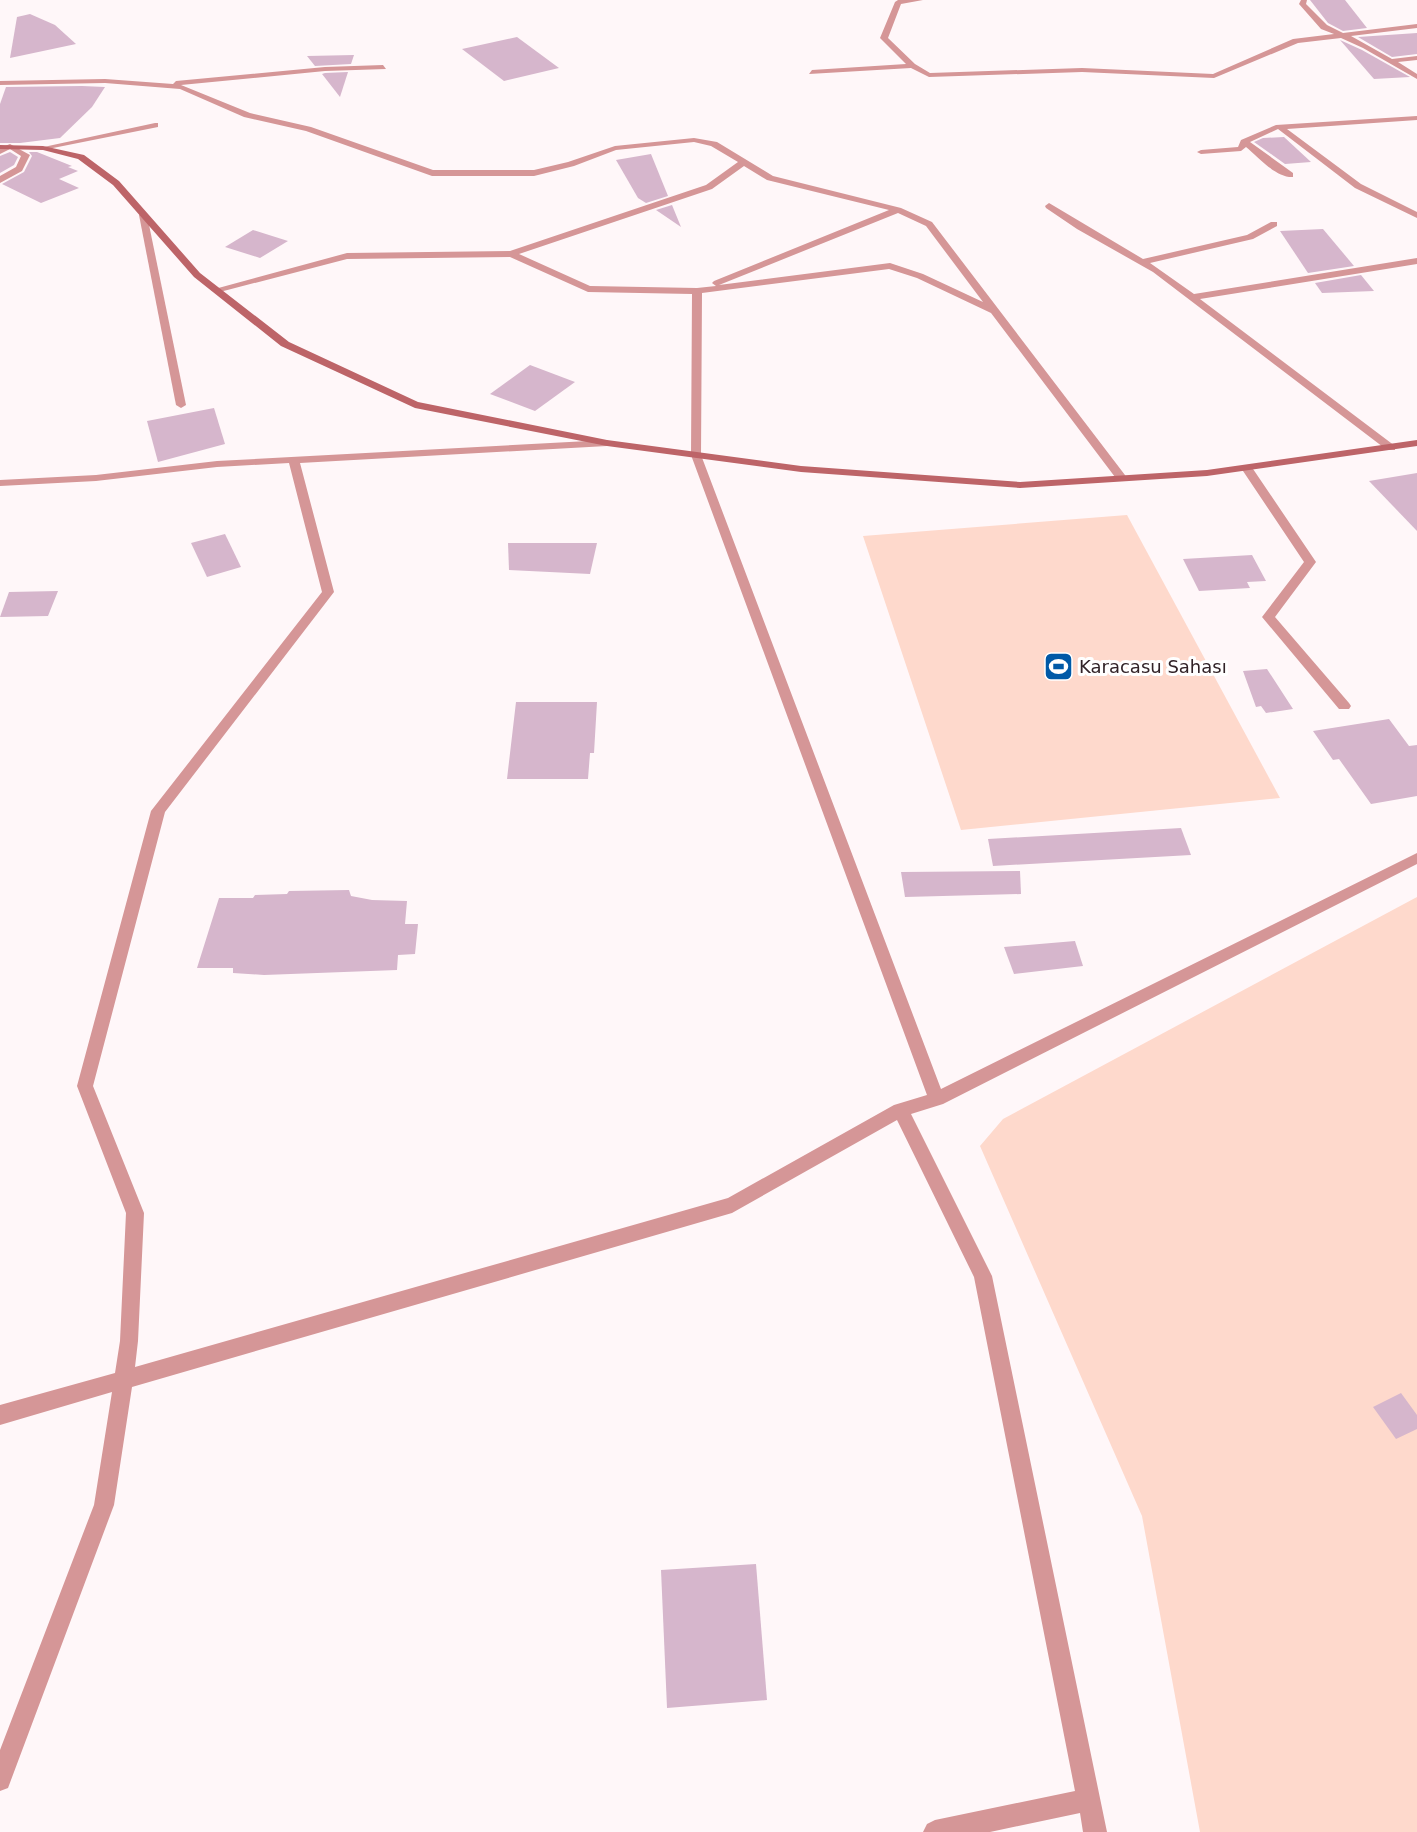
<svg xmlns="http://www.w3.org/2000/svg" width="1417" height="1832" font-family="'DejaVu Sans',sans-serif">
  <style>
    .green { fill: #fed9cc }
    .building { fill: #d6b6cc }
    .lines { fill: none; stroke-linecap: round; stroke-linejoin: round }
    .minor { fill: #d59697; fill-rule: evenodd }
    .secondary { fill: #bd6468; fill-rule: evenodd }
    .labels { text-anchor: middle; stroke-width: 6; stroke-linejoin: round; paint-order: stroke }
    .poi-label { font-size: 18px; fill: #312227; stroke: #fff; text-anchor: start }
  </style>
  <rect width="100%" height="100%" fill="#fff7f9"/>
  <g class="green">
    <path d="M1127 515 1280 798 961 830 863 536Z"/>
    <path d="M1417 897V1832H1200L1142 1516 980 1146 1003 1119Z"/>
  </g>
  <g class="building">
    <path d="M1310 0H1345L1367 28 1343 31 1328 23Z"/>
    <path d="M30 14 55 25 76 44 10 58 17 17Z"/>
    <path d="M1417 33V54L1392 57 1358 37Z"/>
    <path d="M517 37 559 68 504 81 462 49Z"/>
    <path d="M1340 40 1362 50 1410 77 1374 79Z"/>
    <path d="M354 55 351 64 315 66 307 56Z"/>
    <path d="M348 72 340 97 322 74 325 73Z"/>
    <path d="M82 86 105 87 92 107 60 138 20 143H0V104L6 87Z"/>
    <path d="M1284 137 1311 162 1285 164 1254 142 1263 138Z"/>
    <path d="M10 152 18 157 14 165 0 173V156Z"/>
    <path d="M29 152H37L72 166 68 167 78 171 59 179 79 188 41 203 2 184 24 172 32 156Z"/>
    <path d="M651 154 668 196 646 203 638 198 616 160Z"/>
    <path d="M672 205 681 227 656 210Z"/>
    <path d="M1323 229 1354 266 1308 273 1280 231Z"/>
    <path d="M253 230 288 241 260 258 225 247Z"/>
    <path d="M1361 275 1374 291 1322 293 1315 283Z"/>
    <path d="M530 365 575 382 535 411 490 394Z"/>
    <path d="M214 408 225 444 158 462 147 421Z"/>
    <path d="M1417 473V531L1369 481Z"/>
    <path d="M225 534 241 567 207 577 191 543Z"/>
    <path d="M508 543H597L590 574 509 570Z"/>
    <path d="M1252 555 1266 581 1247 582 1250 588 1199 591 1183 559Z"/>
    <path d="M58 591 48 616 0 617 9 592Z"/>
    <path d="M1267 669 1293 709 1266 713 1261 706 1256 707 1243 671Z"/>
    <path d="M516 702H597L594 753H590L588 779H507Z"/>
    <path d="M1389 719 1409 746 1417 745V796L1371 804 1339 759 1333 760 1313 731Z"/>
    <path d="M1181 828 1191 855 993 866 988 839Z"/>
    <path d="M1020 871 1021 894 905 897 901 872Z"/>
    <path d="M349 890 351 896 372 900 407 901 405 924H418L415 954 398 955 397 970 264 975 233 973V968H197L219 898H253L255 895 287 894 289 891Z"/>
    <path d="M1075 941 1083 966 1014 974 1004 947Z"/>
    <path d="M1401 1393 1417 1415V1429L1396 1439 1373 1407Z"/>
    <path d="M756 1564 767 1700 667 1708 661 1570Z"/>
  </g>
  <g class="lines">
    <g class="minor">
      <path d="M898 0H923L901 4 888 38 915 64 930 73 1082 68 1213 74 1293 39 1334 34 1321 29 1299 4 1301 0H1307L1306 4 1327 25 1343 33 1417 24V28L1351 36 1392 59 1417 56V60L1398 62 1417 74V79L1363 48 1341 38 1298 43 1214 78 1082 72 929 77 911 68 809 74 812 70 906 64 880 38 895 2Z"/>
      <path d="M383 65 386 69 325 71 181 85 250 113 311 127 433 170H534L568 162 615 146 694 138 717 142 773 176 901 208 932 222 1128 479 1126 481H1118L991 313 917 278 889 269 702 293 701 455 941 1089 1417 853V864L943 1104 911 1114 992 1276 1107 1832H1083L1080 1813 990 1832H923L927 1824 935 1820 1075 1791 974 1277 897 1120 732 1213 132 1387 114 1505 11 1780 8 1788 0 1791V1750L94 1505 112 1392 0 1425V1405L115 1373 120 1341 126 1213 77 1086 151 811 322 592 289 463 217 467 96 481 0 486V480L96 475 217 461 607 440 612 443 607 446 300 463 334 592 165 812 93 1086 144 1213 138 1341 135 1367 728 1198 894 1105 927 1095 691 455 692 294 588 292 510 257 347 259 216 293 211 290 347 253 510 251 706 185 738 162 711 146 694 142 616 150 574 166 534 176H432L306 131 244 117 180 89 105 83 0 85V81L105 79 173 84 176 81 325 67ZM744 166 767 180 889 210 714 281 712 283 716 286 697 288 590 286 519 254 712 189ZM898 213 926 226 983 302 923 274 890 263 719 285Z"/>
      <path d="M1417 116V120L1287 129 1361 184 1417 212V218L1355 188 1278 129 1250 142 1293 173V177C1276 178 1258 157 1246 147L1241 151 1201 154 1197 152 1201 150 1238 147 1241 140 1276 125Z"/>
      <path d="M155 123H158V127L43 150 39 148Z"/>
      <path d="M10 144 30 155 22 171 0 183V176L16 167 21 156 10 149 0 154V148Z"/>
      <path d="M1049 203 1143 259 1247 235 1271 222H1277V226L1253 239 1150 263 1194 294 1417 258V264L1200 299 1395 446V450H1387L1153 272 1077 229 1046 208 1045 206Z"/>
      <path d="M143 212 147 215 186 405 181 408 176 405 139 215Z"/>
      <path d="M1247 465 1251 466 1316 562 1275 617 1349 703 1351 706 1349 709H1339L1262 617 1304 562 1241 468Z"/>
    </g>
    <path class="secondary" d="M0 145 43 146 84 155 119 181 200 273 289 342 418 402 607 440 801 466 1020 482 1207 470 1417 440V446L1207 476 1020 488 801 472 607 446 415 408 281 346 194 277 113 185 78 159 43 150 0 149Z"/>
  </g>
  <defs>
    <symbol id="stadium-square" viewBox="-11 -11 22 22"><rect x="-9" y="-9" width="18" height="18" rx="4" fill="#0059a7" stroke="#fff"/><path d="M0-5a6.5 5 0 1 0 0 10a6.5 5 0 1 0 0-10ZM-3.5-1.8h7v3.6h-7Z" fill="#fff"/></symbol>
  </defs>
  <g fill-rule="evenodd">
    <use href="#stadium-square" x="1042" y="650" width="33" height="33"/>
  </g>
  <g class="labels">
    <g class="poi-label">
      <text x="1079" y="673">Karacasu Sahası</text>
    </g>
  </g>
</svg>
